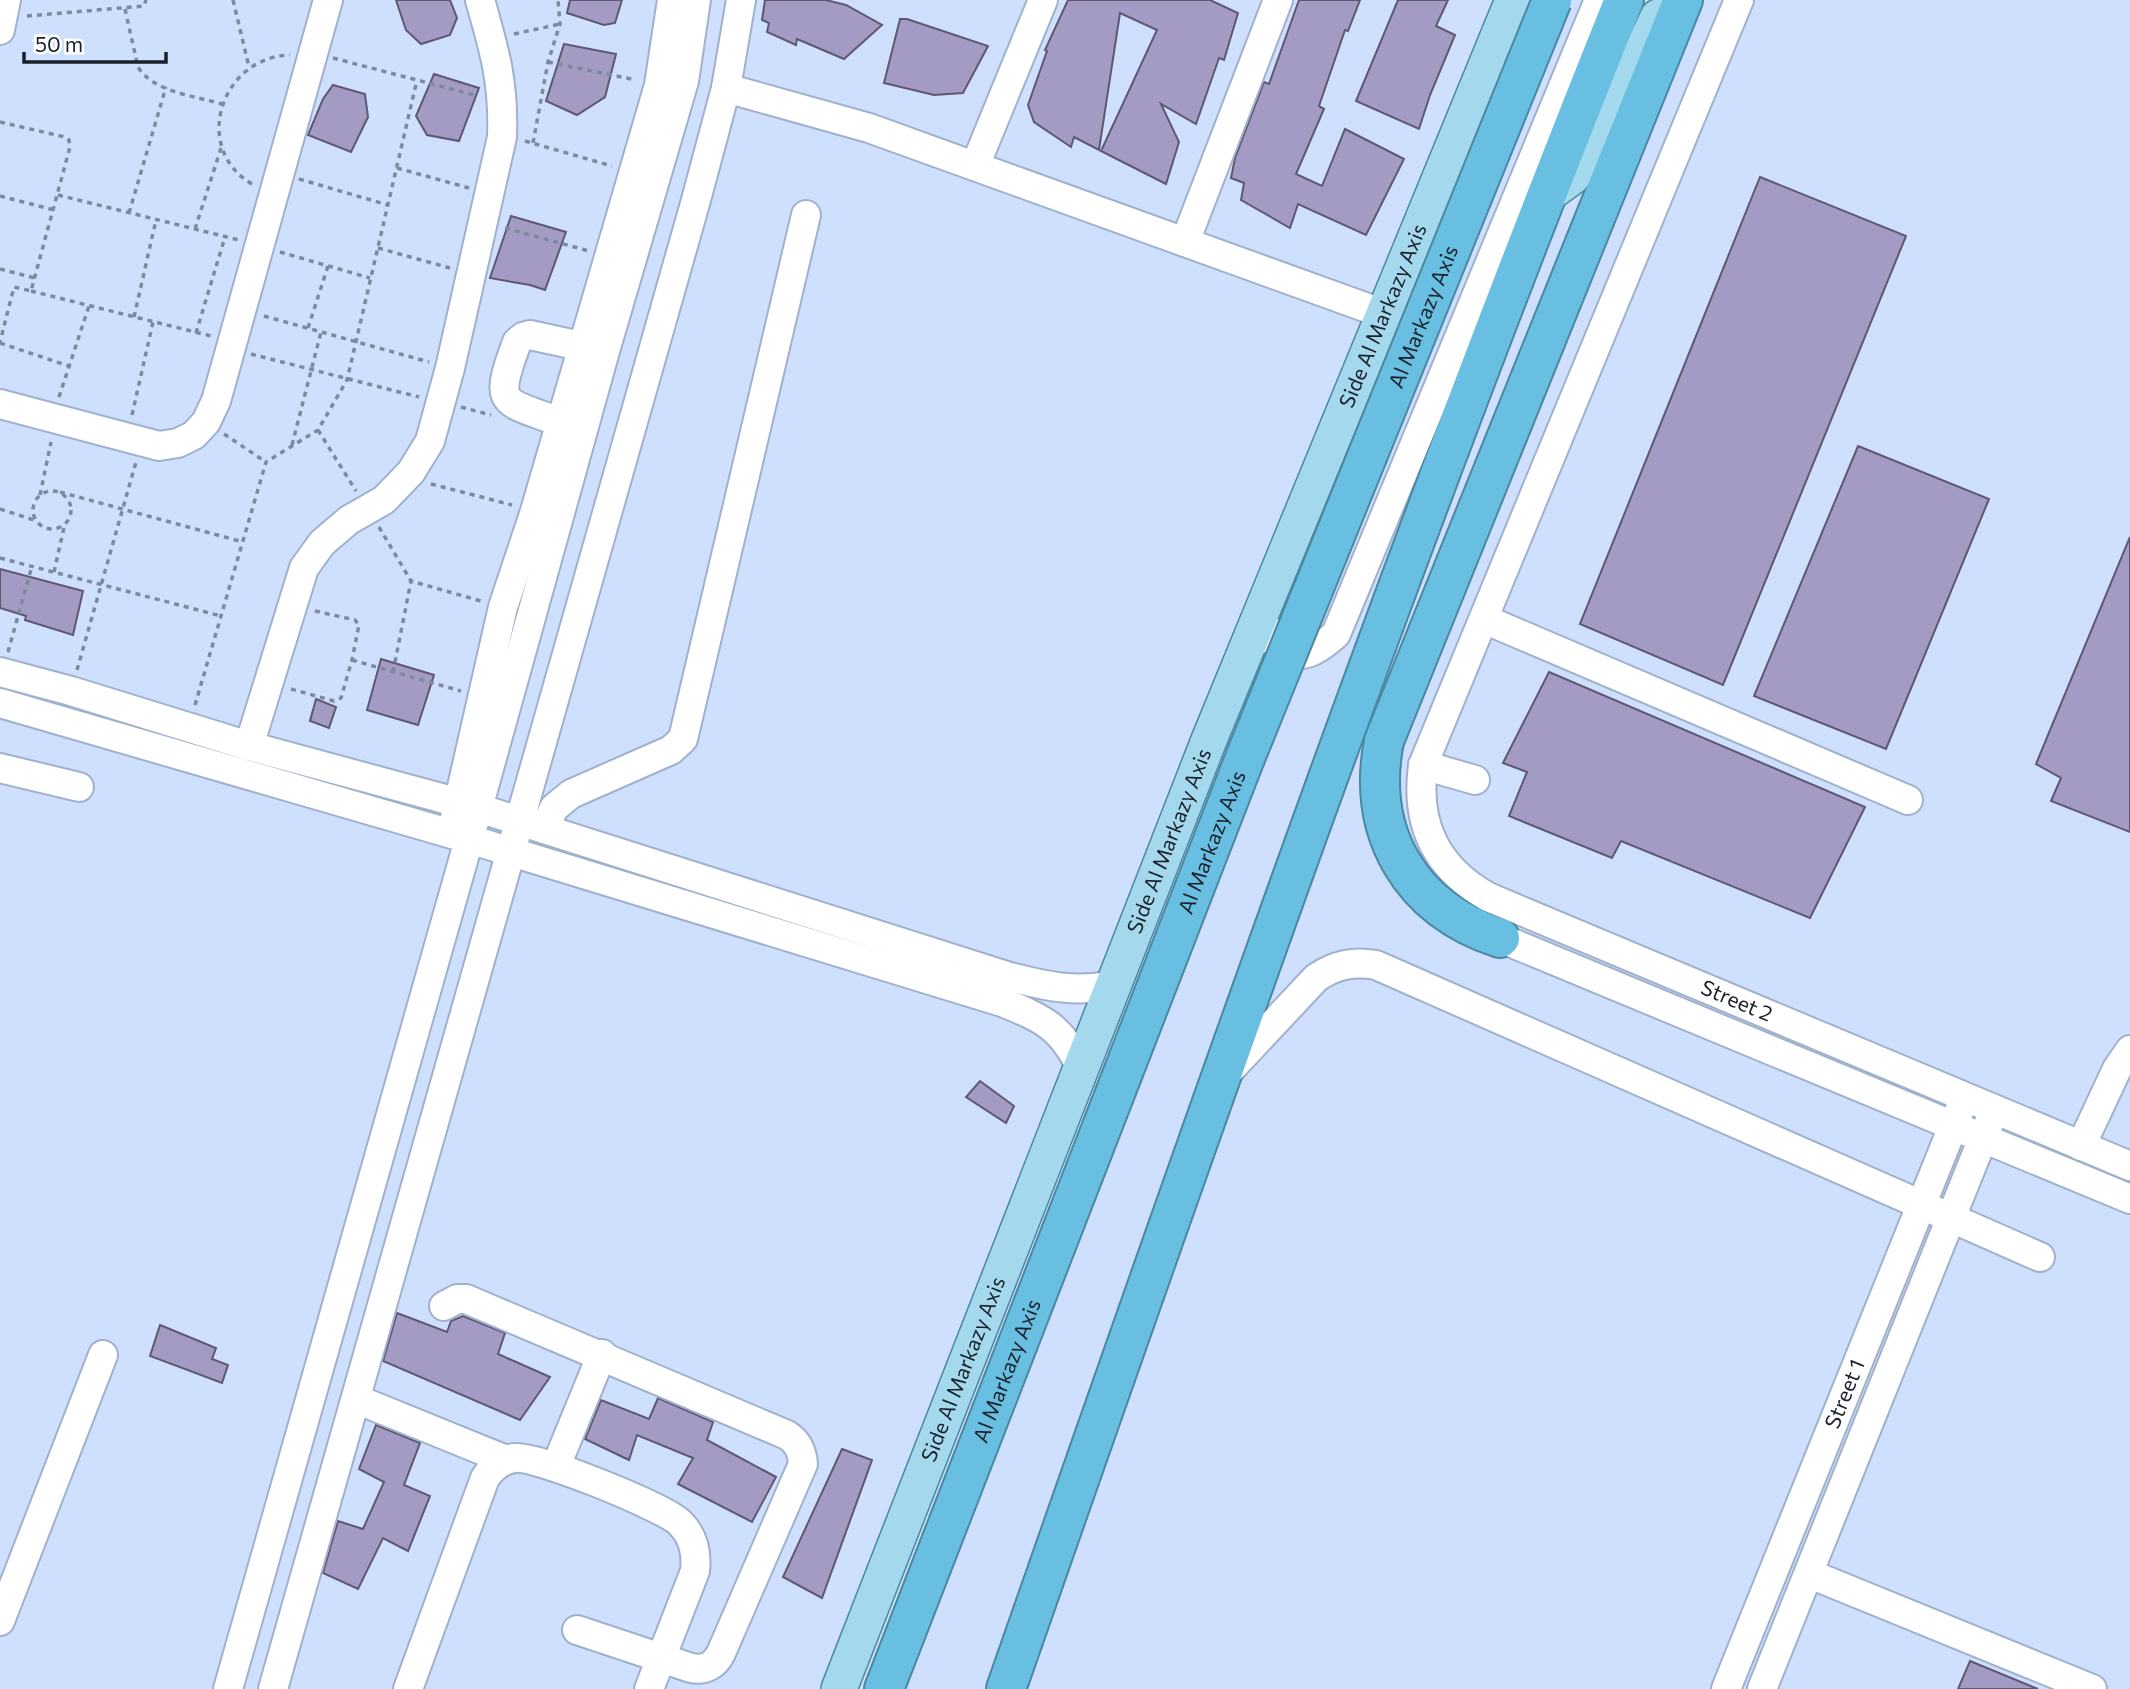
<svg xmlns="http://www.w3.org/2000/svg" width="2130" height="1689" font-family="Commissioner,sans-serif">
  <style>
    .building { fill: #a49bc4; stroke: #5e5873; stroke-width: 2 }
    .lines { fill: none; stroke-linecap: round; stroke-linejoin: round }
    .minor-casing { stroke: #a0b1cd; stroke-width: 32 }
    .major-casing { stroke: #4c87a1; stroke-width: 38 }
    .highway-casing { stroke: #4c87a1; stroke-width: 42 }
    .path { stroke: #7d899e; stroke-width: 3.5; stroke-dasharray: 5 5; stroke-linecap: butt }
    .minor { stroke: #fff; stroke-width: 28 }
    .major { stroke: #a4d9ed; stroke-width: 35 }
    .highway { stroke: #68bfe1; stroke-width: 38 }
    .highway-bridge-casing { stroke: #4c87a1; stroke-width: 42; stroke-linecap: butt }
    .highway-bridge { stroke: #68bfe1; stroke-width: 38 }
    .labels { text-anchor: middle; stroke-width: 5; stroke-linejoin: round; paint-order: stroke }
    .street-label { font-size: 21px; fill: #19202a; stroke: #fff }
  </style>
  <rect width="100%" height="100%" fill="#cfe0fe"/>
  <g class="building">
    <path d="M396 0H450L457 18 450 35 421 44 406 30Z"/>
    <path d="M570 0H622L615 23 604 25 567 13Z"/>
    <path d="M765 0H826L846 5 882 25 844 59 797 39 796 45 767 32 769 23 762 20Z"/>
    <path d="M1068 0H1210L1238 13 1224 60 1219 58 1196 124 1161 104 1179 142 1166 184 1101 151 1157 30 1120 13 1099 150 1074 137 1071 147 1034 122 1028 105 1047 51 1045 50Z"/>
    <path d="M1299 0H1360L1348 31 1345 30 1319 106 1324 109 1296 174 1322 186 1345 129 1404 159 1366 235 1298 204 1290 228 1241 200 1244 183 1231 178 1235 158 1264 82 1269 84Z"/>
    <path d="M1398 0H1448L1436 26 1455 35 1430 95 1419 129 1356 101Z"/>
    <path d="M900 19H907L988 46 963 93 934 95 884 83Z"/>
    <path d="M564 44 616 54 605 97 577 115 546 101Z"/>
    <path d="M434 74 479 88 459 141 427 135 416 116Z"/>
    <path d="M333 85 365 94 368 117 351 152 308 135 323 99Z"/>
    <path d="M1760 177 1906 236 1723 685 1580 624Z"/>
    <path d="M511 216 566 232 545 290 530 285 490 278Z"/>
    <path d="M1858 446 1989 499 1886 749 1754 696Z"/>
    <path d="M2130 537V832L2051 801 2061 778 2036 764Z"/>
    <path d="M0 569 83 591 73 635 25 620 26 616 0 608Z"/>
    <path d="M381 659 434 675 418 725 367 710Z"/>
    <path d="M1549 672 1865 807 1810 918 1621 841 1612 858 1509 816 1527 772 1503 763Z"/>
    <path d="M316 699 336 707 329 728 310 721Z"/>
    <path d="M980 1081 1014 1106 1006 1123 966 1097Z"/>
    <path d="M397 1313 447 1332 451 1321 463 1316 505 1333 498 1354 550 1377 520 1420 383 1361Z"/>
    <path d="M160 1325 216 1348 212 1359 228 1365 222 1383 150 1356Z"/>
    <path d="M658 1398 713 1422 707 1440 776 1477 752 1522 678 1484 693 1458 637 1435 629 1460 585 1439 601 1400 649 1419Z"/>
    <path d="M376 1425 420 1443 404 1485 430 1496 408 1551 383 1538 358 1589 323 1573 338 1521 363 1529 384 1482 359 1469Z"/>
    <path d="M842 1449 872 1460 822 1598 783 1577Z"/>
    <path d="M1970 1661 2038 1689H1958Z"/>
  </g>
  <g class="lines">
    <defs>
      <g id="minor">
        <path id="s1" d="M1739 0 1423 765C1415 824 1436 868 1488 897L2130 1166"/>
        <path d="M0 30 6 0"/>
        <path d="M726 88 869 128 1384 314"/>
        <path d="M975 166 1043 0"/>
        <path d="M1185 242 1278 0"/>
        <path d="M0 404 159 446 178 443 194 435 206 422 216 401 328 0"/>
        <path d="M560 422C501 400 493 407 517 342L523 337 530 335 599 350"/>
        <path d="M1260 615C1265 624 1270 639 1277 645 1300 664 1318 650 1336 634L1599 0"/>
        <path d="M1484 619 1908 800"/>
        <path d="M0 672 71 691 249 746 478 808 1010 977C1045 986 1076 993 1113 985"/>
        <path d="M0 703 469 839 1002 1002C1044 1019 1062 1027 1082 1070"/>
        <path d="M249 746 304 568 322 543 349 520 384 500 411 472 430 441 450 368 502 137C504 83 495 52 480 0"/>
        <path d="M1423 765 1475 780"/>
        <path d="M0 768 79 787"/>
        <path d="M454 822 503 607 535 511 659 85 672 0"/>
        <path d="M544 829 554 808 571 794 671 750 683 739 806 215"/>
        <path d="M1500 938 2130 1199"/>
        <path d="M1226 1074 1316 978C1335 965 1353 961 1376 965L2040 1257"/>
        <path d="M2081 1146 2117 1069 2130 1050"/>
        <path d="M444 1306 457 1299H466L787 1435C798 1442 802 1451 803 1464L721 1653C715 1665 705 1671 691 1668L577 1630"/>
        <path d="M356 1399 506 1460"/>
        <path d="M556 1466 602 1354"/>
        <path d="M1810 1574 2092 1689"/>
        <path d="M0 1621 103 1355"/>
        <path d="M228 1689 478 808 605 351 684 81 696 0"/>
        <path d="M273 1689 696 200 726 88 741 0"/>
        <path d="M408 1689 485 1478C492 1468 502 1459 515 1458 536 1455 663 1507 679 1522 693 1535 697 1553 695 1571L649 1689"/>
        <path id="s2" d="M1726 1689 1960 1109"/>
        <path d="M1762 1689 1989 1123"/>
      </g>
      <g id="major">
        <path d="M1547 195 1572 177 1593 153 1658 17"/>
        <path id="s3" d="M839 1689 1209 740 1513 0"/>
      </g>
      <g id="highway">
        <path d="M1500 938C1411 909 1366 834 1384 741L1683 0"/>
        <path id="s4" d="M884 1689 1245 758"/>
        <path d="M1006 1689C1204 1123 1400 556 1624 0"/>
      </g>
    </defs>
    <use href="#minor" class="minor-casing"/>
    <use href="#major" class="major-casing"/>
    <use href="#highway" class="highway-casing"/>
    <g class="path">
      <path d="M233 0 249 67"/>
      <path d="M125 9 138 67C153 92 195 96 222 104"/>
      <path d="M27 16 144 6 146 0"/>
      <path d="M514 34 560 24"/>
      <path d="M333 58 478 96"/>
      <path d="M548 62 636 80"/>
      <path d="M0 122 65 137 69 140 70 147 31 291 14 287 0 342"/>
      <path d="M525 141 612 166"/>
      <path d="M533 143 548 62 560 24 558 0"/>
      <path d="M397 168 469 188"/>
      <path d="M299 179 388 205"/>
      <path d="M252 184C191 148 221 57 290 55"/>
      <path d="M58 195 239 240"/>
      <path d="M0 196 54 210"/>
      <path d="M129 213 166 87"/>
      <path d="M505 228 589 251"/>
      <path d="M195 229 222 145"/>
      <path d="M378 248 450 268"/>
      <path d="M280 252 370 278"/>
      <path d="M0 269 35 278"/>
      <path d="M31 291 211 336"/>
      <path d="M264 316 429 362"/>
      <path d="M134 317 156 220"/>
      <path d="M308 328 328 266"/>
      <path d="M196 333 225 237"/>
      <path d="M0 343 69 366"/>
      <path d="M251 354 419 397"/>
      <path d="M59 397 89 306"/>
      <path d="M461 407 491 415"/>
      <path d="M132 415 153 322"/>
      <path d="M318 430 356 491"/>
      <path d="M224 434 266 462"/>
      <path d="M292 445 321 332"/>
      <path d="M431 484 512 505"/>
      <circle cx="52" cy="510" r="19"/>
      <path d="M60 492 243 542"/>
      <path d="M40 495 51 442"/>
      <path d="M0 509 37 521"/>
      <path d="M379 527 411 581 481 601"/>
      <path d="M0 558 221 616"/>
      <path d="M54 572 65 523"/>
      <path d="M8 652 32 566"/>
      <path d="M352 660 461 691"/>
      <path d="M77 670 136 462"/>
      <path d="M393 672 411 581"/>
      <path d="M291 689 334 701 341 698 352 660 359 625 355 620 315 611"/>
      <path d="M195 705 266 462 318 430 347 380 417 80"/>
    </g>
    <use href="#minor" class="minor"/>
    <use href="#major" class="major"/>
    <use href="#highway" class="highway"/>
    <defs>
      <g id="highway-bridge">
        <path id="s5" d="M1245 758 1552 0"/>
      </g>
    </defs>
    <use href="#highway-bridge" class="highway-bridge-casing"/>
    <use href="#highway-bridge" class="highway-bridge"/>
  </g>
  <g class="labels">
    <g class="street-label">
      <text dy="7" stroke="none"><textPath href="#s3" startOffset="1477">Side Al Markazy Axis</textPath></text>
      <text dy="7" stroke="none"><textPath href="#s5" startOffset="476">Al Markazy Axis</textPath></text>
      <text dy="7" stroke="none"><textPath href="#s3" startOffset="910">Side Al Markazy Axis</textPath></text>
      <text dy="7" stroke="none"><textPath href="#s4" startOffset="908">Al Markazy Axis</textPath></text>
      <text dy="7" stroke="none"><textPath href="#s1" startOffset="1255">Street 2</textPath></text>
      <text dy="7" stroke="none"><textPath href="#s3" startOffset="343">Side Al Markazy Axis</textPath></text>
      <text dy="7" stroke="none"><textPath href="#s4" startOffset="341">Al Markazy Axis</textPath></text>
      <text dy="7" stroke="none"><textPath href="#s2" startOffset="318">Street 1</textPath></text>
    </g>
  </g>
  <path d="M24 52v10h142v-10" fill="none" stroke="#19202a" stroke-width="3.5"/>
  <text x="35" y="52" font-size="21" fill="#19202a" stroke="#ffffff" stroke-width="5" paint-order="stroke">50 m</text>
</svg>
